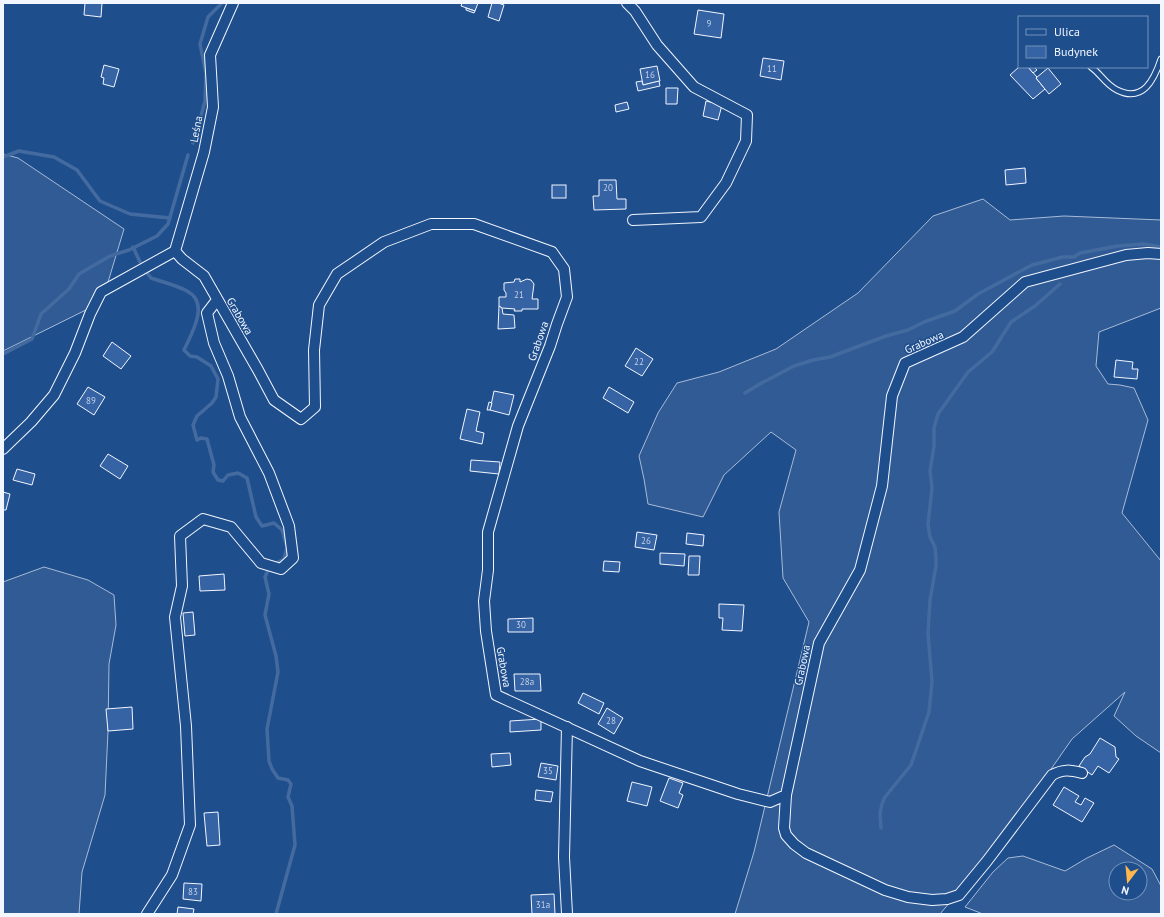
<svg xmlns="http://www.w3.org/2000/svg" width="1164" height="917" font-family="'PT Sans',sans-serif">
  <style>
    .built { fill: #305b95; stroke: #a8bbd7; fill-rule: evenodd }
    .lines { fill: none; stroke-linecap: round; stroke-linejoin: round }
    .stream { stroke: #446ba0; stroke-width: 3.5 }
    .building { fill: #3563a3; stroke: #f2f6ff }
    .lane-casing { stroke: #f2f6ff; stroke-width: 7 }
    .street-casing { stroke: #f2f6ff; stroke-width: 12 }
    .lane { stroke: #1f4e8c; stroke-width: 5 }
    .street { stroke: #1f4e8c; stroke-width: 10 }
    .labels { text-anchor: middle; stroke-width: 3; stroke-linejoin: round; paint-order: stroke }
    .number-label { font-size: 9px; fill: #c3d1e8 }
    .street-label { font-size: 11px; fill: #f2f6ff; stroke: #1f4e8c }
  </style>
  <rect width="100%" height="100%" fill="#1f4e8c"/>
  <g class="built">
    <path d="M3 154 18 158 124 229 102 302 3 351Z"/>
    <path d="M983 199 1010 220 1064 216 1161 220V308L1099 332 1096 366 1108 384 1120 385 1134 388 1148 420 1122 513 1161 561V753L1136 736 1114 716 1125 692 1072 739 1001 841 940 914H735L754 852 809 622 783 578 779 512 796 450 771 432 724 475 703 517 648 504 644 479 639 456 658 413 677 383 719 372 776 349 858 293 933 216Z"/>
    <path d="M44 567 88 580 114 595 116 625 109 664 108 731 105 795 82 872 79 914H3V582Z"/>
    <path d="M1114 845 1152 869 1161 886V914H983L965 907 993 872 1008 858 1023 856 1065 871 1087 858ZM1116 869H1140V893H1116Z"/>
  </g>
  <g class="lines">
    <g class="stream">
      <path d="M193 143 197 131 205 101 206 74 200 44 208 17 222 3"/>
      <path d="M3 157 19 151 54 157 77 170 100 201 130 214 170 218"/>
      <path d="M133 247 140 262"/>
      <path d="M147 273 151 278C162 282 176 285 187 291 210 303 192 333 184 350L190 356 197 357 211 366 218 379 216 397 212 403 197 416 193 425 197 440 201 438 207 439 214 465 213 472 218 480 223 481 228 475 238 473 247 478 256 517 262 526 274 523 282 530 287 547 284 559 276 563"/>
      <path d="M3 354 32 339 41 314 69 289 79 274 110 256 129 250 157 236 168 224 188 155"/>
      <path d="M745 393 758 385 794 366 813 360 830 357 886 336 908 330 924 322 955 311 978 294 1032 265 1063 257H1074L1080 253 1118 246 1144 244 1161 247"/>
      <path d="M268 570 265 577 269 594 265 615 276 656 278 672 267 729 269 761 272 769 278 778 288 780 291 784 288 797 292 806 295 845 276 914"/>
      <path d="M881 828 880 813 882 804 885 797 911 765 929 712 932 682 928 633 930 600 936 566V557L935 547 930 537 928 524 932 488 930 471 934 446V428L938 414 968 372 992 352 1011 322 1035 306 1060 284"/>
    </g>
  </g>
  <g class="building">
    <path d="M85 3H102L101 17 84 15Z"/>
    <path d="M462 3H478L475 11 461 6Z"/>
    <path d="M492 3H498L504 5 499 21 488 17Z"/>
    <path d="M466 8 475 11 474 13 466 10Z"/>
    <path d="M698 10 724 14 721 38 694 34Z"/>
    <path d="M763 58 784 61 781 80 760 76Z"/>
    <path d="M104 65 119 69 114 87 103 84 104 78 101 77Z"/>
    <path d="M657 66 660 81 643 85 640 69Z"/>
    <path d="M1019 67H1028L1037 77 1036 78 1045 89 1033 99 1010 75Z"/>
    <path d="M1028 67H1034L1037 70 1033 73Z"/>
    <path d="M1048 68 1061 84 1049 94 1036 78Z"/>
    <path d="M642 81 643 85 659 81 660 86 638 91 636 82Z"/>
    <path d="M666 88H678L677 104H666Z"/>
    <path d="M706 101 722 105 718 120 703 116Z"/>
    <path d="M627 102 629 109 616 112 615 105Z"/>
    <path d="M1025 168 1026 183 1006 185 1005 170Z"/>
    <path d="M599 180H616L617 199H626V209L594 210 593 196H599Z"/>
    <rect x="552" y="185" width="14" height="13"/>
    <path d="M515 279H520V282L527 279 531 280 534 284 532 299H538V309H522V311H514L515 309 502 308 499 306V297H506V293L504 290V283L514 282Z"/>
    <path d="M499 306 502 308 503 314 514 315 515 328 498 329Z"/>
    <path d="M112 342 131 356 121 369 103 356Z"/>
    <path d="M636 348 653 359 642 376 625 366Z"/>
    <path d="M1116 360 1133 362 1132 369H1138L1137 379 1114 377Z"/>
    <path d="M88 387 105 397 94 415 77 404Z"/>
    <path d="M609 387 634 402 628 413 603 398Z"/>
    <path d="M494 391 514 395 509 415 490 410Z"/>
    <path d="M489 402 492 403 490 410H487Z"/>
    <path d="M467 409 480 412 476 431 484 433 482 444 460 439Z"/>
    <path d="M108 454 128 466 120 479 100 466Z"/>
    <path d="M471 460 500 462 499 474 470 471Z"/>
    <path d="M17 469 35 474 32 485 13 480Z"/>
    <path d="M3 492 10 494 6 510H3Z"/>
    <path d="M637 532 657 535 654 550 635 547Z"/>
    <path d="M687 533 704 535 703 546 686 544Z"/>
    <path d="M660 553 685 554 684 566 660 564Z"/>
    <path d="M689 556H700L699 575H688Z"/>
    <path d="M604 561 620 562 619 572 603 571Z"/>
    <path d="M224 574 225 590 200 591 199 576Z"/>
    <path d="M719 604 744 605 742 631 722 630 723 618H719Z"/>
    <path d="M193 612 195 635 185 636 183 613Z"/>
    <path d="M533 618V632H508V619Z"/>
    <path d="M514 674H540L541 691H515Z"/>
    <path d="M583 693 604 703 599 714 578 703Z"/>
    <path d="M132 707 133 729 108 731 106 709Z"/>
    <path d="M607 708 623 718 614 734 598 724Z"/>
    <path d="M541 719V730L510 732V721Z"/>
    <path d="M1100 738 1115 747 1116 757 1119 759 1109 773 1098 766 1092 775 1079 766 1085 757 1090 754Z"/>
    <path d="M510 753 511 765 492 767 491 754Z"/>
    <path d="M541 763 558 766 556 780 538 777Z"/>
    <path d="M669 778 683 783 679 793 683 795 678 808 660 801Z"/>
    <path d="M632 782 652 787 647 806 627 801Z"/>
    <path d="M1064 787 1079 796 1075 802 1081 805 1085 798 1094 803 1082 822 1053 805Z"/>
    <path d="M536 790 553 792 551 802 535 800Z"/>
    <path d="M218 812 220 845 207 846 204 813Z"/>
    <path d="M184 883 202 884 201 901 183 899Z"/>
    <path d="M554 894 555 914H532L531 895Z"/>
    <path d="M178 907 194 909 193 914H177Z"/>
  </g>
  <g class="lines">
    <defs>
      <path id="lane" d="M1091 67C1100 73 1106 85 1117 90 1143 103 1154 80 1161 59"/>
      <g id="street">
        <path d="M233 3 210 55 213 107 204 152 175 251 182 259 204 276 258 370 274 400 301 419 315 407 314 350 319 305 337 274 384 242 431 224H474L552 252 564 269 567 297 557 324 550 346 518 426 488 532V570L484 601 486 631 496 695 640 761 738 794 770 802 786 795 819 643 860 570 882 486 892 396 905 363 963 337 1025 282 1126 255 1148 253 1161 254"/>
        <path d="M627 3 635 11 657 45 694 87 747 115 746 141 726 183 701 217 633 220"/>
        <path d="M3 449 31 422 54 395 75 353 90 314 101 292 175 251"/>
        <path d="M786 795 784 828 786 835 794 844 806 853 885 890 908 897 932 900 947 899 959 895 987 861 1052 775C1063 769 1070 770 1082 773"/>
        <path d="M147 914 172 875 190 825 186 726 175 617 182 586 180 536 203 519 231 527 261 563 281 569 293 558 289 526 269 473 240 417 228 376 214 343 207 313 217 300"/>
        <path d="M567 914 564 857 567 727"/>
      </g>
    </defs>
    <use href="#lane" class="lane-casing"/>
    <use href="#street" class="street-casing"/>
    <use href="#lane" class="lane"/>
    <use href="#street" class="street"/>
  </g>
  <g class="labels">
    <g class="number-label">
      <text x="709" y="27">9</text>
      <text x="772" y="72">11</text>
      <text x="650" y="78">16</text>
      <text x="608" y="191">20</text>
      <text x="519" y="298">21</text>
      <text x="639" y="365">22</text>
      <text x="91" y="404">89</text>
      <text x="646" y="544">26</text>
      <text x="521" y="628">30</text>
      <text x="527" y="685">28a</text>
      <text x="611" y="724">28</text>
      <text x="548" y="774">35</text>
      <text x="193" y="895">83</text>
      <text x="543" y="908">31a</text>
    </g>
    <g class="street-label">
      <text transform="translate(196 129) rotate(-79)" y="4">Leśna</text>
      <text transform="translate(240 316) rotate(60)" y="4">Grabowa</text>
      <text transform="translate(538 341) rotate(-71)" y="4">Grabowa</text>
      <text transform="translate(924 342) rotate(-24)" y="4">Grabowa</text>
      <text transform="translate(802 665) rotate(-78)" y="4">Grabowa</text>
      <text transform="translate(504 667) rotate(80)" y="4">Grabowa</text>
    </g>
  </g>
  <rect width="1164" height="917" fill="none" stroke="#f2f6ff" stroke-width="8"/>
  <rect x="1018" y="16" width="130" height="52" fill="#1f4e8c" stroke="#7391ba"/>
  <rect x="1026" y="29" width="20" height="6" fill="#1f4e8c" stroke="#7391ba"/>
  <text x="1054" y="36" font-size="12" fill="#f2f6ff">Ulica</text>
  <rect x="1026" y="46" width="20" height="12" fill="#3563a3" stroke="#7391ba"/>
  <text x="1054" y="56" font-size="12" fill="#f2f6ff">Budynek</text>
  <g transform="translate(1128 881) rotate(196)"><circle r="19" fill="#1f4e8c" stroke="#7391ba"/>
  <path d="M0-3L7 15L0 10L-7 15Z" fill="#ffb74d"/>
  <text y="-6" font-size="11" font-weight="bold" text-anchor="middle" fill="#f2f6ff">N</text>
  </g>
</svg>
